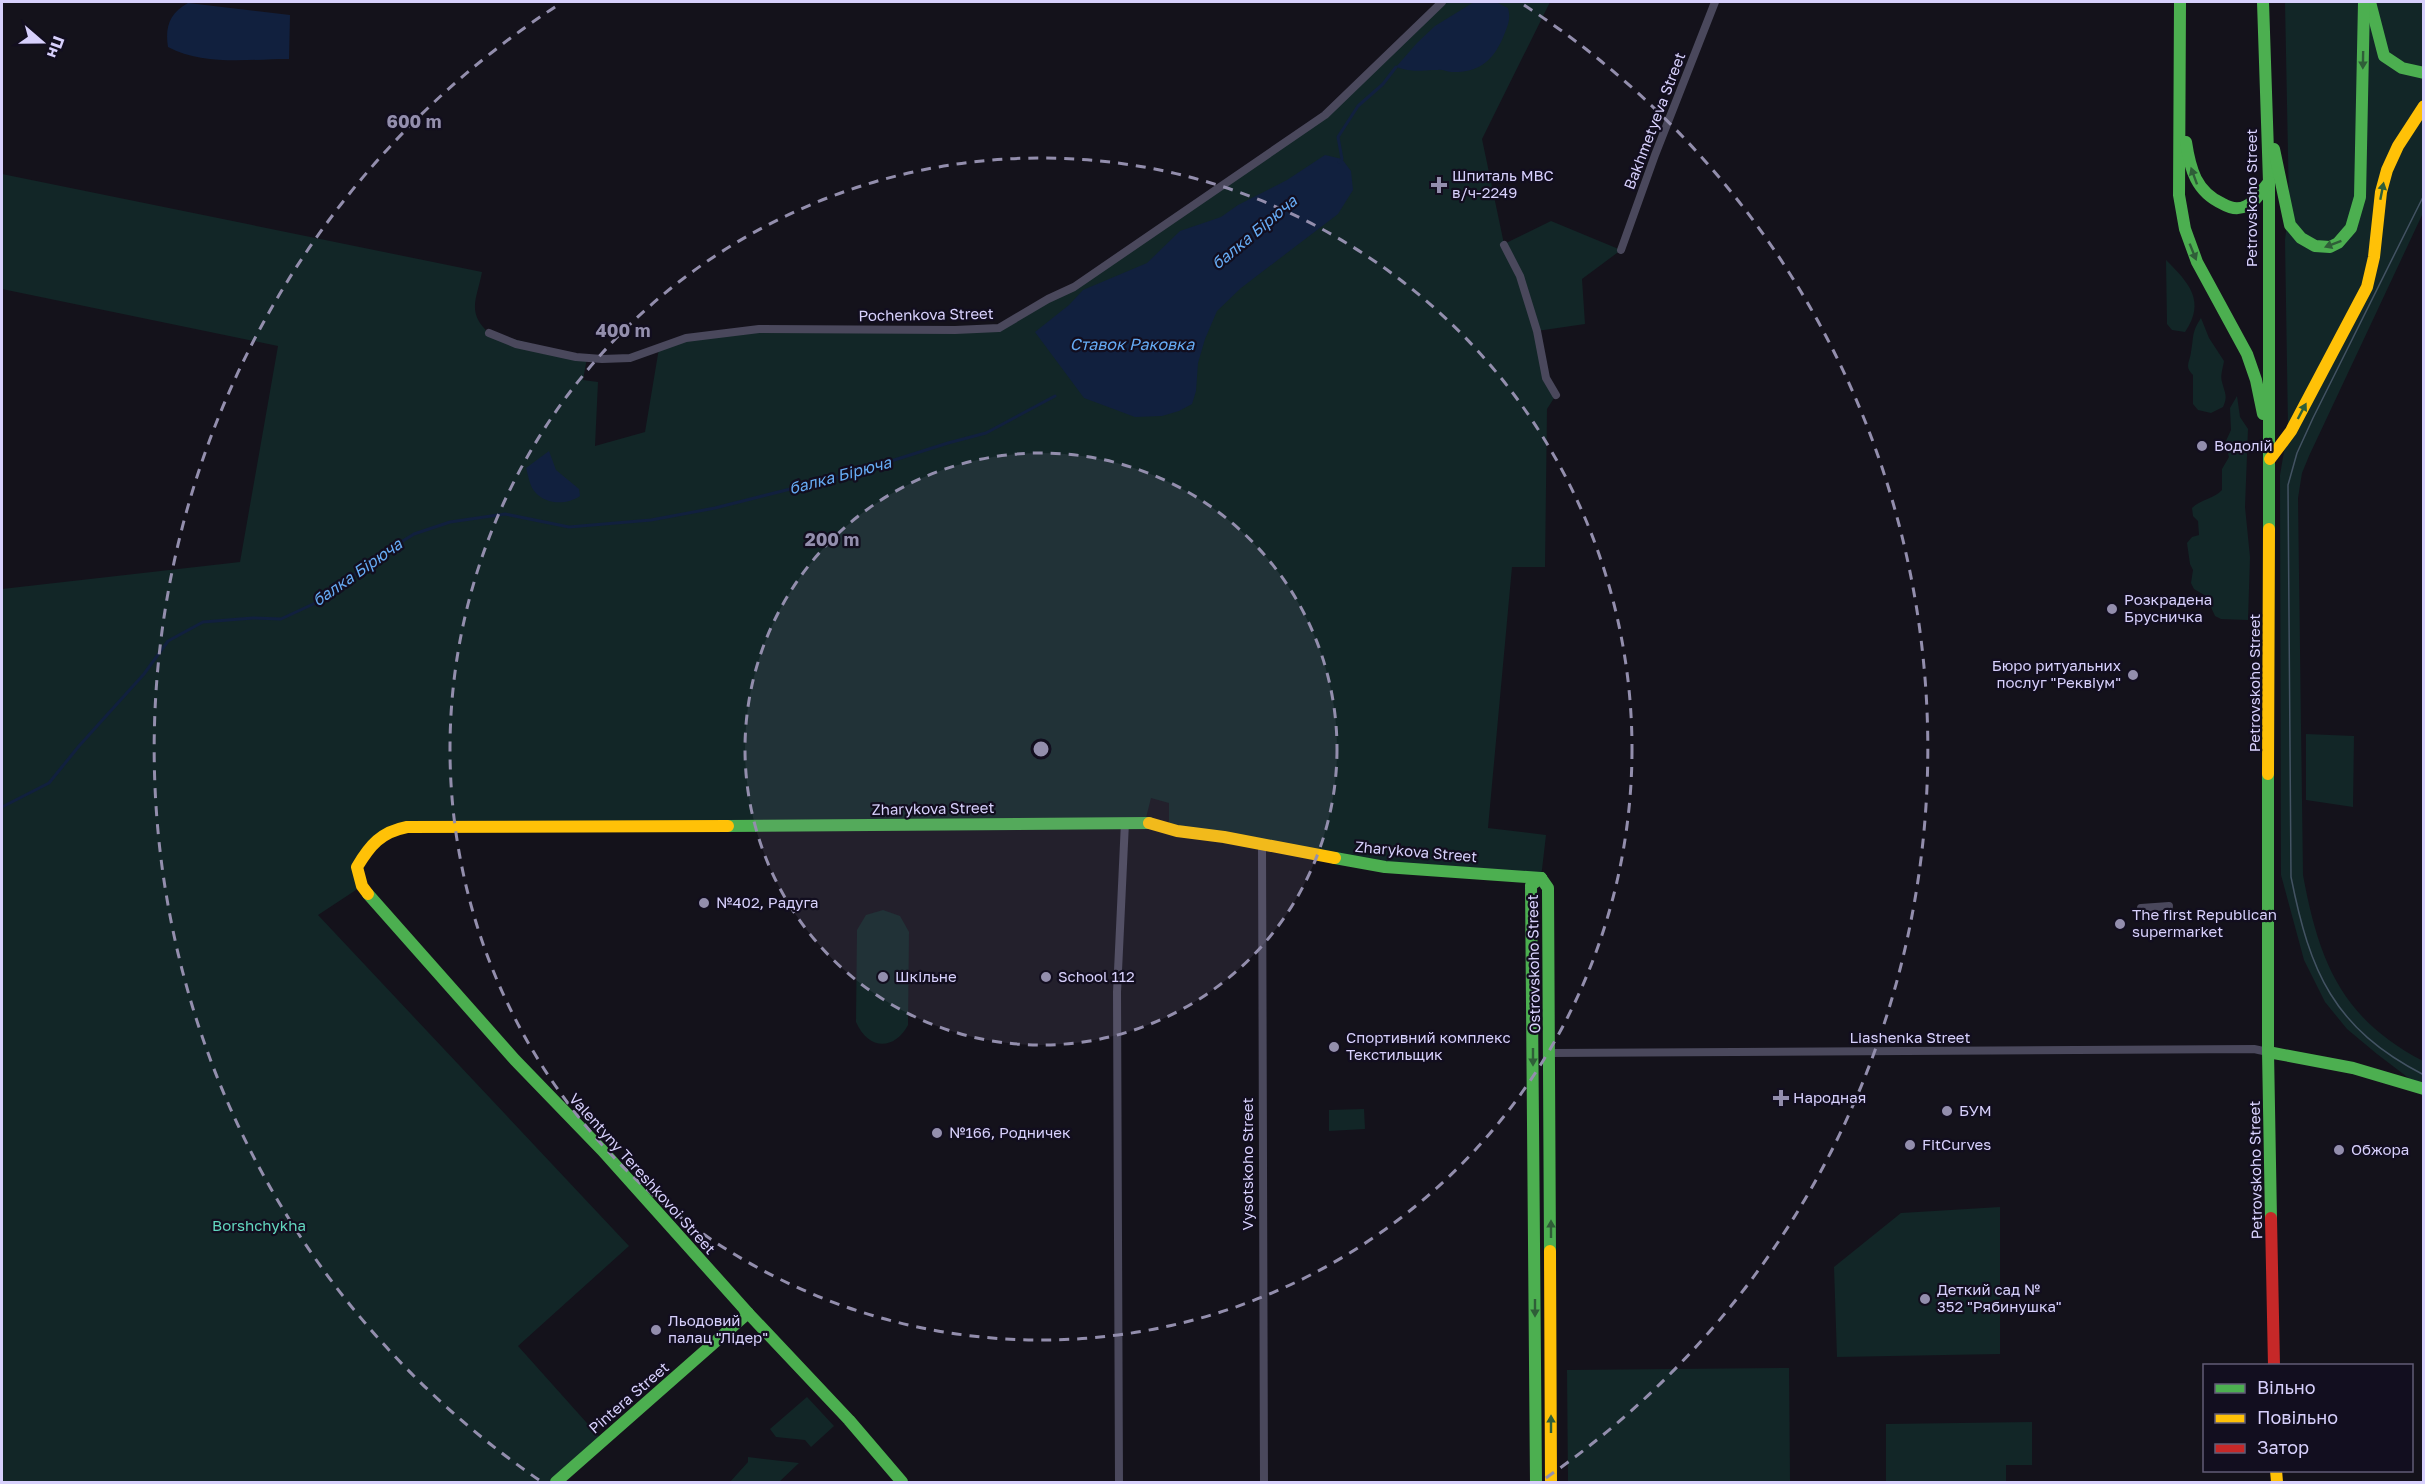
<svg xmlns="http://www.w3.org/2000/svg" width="2425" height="1484" font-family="'Golos Text',sans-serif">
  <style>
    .green { fill: #122627 }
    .water { fill: #11203e }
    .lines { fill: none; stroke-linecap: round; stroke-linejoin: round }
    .stream { stroke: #11203e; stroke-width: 3 }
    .street { stroke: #4a485c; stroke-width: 8 }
    .fast { stroke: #4caf50; stroke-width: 12 }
    .slow { stroke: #ffc107; stroke-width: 12 }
    .jam { stroke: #c62828; stroke-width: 12 }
    .tram { stroke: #435363; stroke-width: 1.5 }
    .oneway { fill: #2f5e38 }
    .ring { fill: none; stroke: #938ead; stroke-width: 3; stroke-dasharray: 10 8 }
    .poi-dot { fill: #938ead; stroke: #120e1f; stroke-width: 2 }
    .labels { text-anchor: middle; stroke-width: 4.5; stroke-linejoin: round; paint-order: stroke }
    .street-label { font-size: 15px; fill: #d7d0fc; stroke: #120e1f }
    .poi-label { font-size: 15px; fill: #d7d0fc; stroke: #120e1f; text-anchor: start }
    .park-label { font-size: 15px; fill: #62d6be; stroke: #120e1f }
    .water-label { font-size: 16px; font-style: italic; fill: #66abf4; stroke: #120e1f }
    .centre { fill: #938ead; stroke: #120e1f; stroke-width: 3 }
    .ring-label { font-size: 18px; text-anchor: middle; font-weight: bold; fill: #938ead; stroke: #120e1f; stroke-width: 4.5; stroke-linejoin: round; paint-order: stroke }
  </style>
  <rect width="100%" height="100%" fill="#14121b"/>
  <g class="green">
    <path d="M1442 2H1550L1482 139 1504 244 1551 221 1621 250 1582 279 1585 324 1537 331 1543 357 1556 395 1547 409 1545 567H1512L1488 828 1546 835 1541 878 1429 869 1169 830V803L1151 798 1145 822 391 830 357 867 362 886 318 915 629 1246 518 1346 603 1441 556 1482H2V589L240 562 278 346 2 289V174L482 272C477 299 466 312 489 333L587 358 583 380 598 382 595 446 645 432 659 348 686 338 759 329 999 328 1074 287 1325 115Z"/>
    <path d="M2285 2H2423V213L2309 456 2302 473 2298 498 2303 875C2319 962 2342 1019 2423 1061V1089L2377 1054 2347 1029 2325 1002 2304 960 2281 875 2280 475 2288 428 2285 240 2289 206Z"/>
    <path d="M2166 260C2189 283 2206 301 2185 332L2172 330 2167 324Z"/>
    <path d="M2201 318 2209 338 2224 361C2223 368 2220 375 2222 382 2225 394 2228 396 2223 407L2211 413 2198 410 2193 404V375C2184 366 2190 362 2191 352 2194 337 2191 333 2201 318Z"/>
    <path d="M2237 396 2240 417 2248 429 2245 507 2250 557 2248 620 2221 619 2215 616 2206 596 2194 589 2191 583 2193 570 2190 564 2187 543 2192 537 2199 535 2198 521 2193 516 2192 508C2201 499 2214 499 2222 490V469L2229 457 2225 443 2231 430 2230 408Z"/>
    <path d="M2306 734 2354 736 2353 807 2306 800Z"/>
    <path d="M883 910 900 916 909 932 908 1025C894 1051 868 1050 856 1022L857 930 866 915Z"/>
    <path d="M1364 1109 1365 1129 1329 1131V1110Z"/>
    <path d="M2000 1207V1354L1837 1357 1834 1267 1901 1213Z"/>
    <path d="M1789 1368 1790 1482H1568L1567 1370Z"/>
    <path d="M807 1397 834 1426 811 1447 805 1440 776 1437 770 1429Z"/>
    <path d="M2032 1422V1465H2006V1482H1886V1424Z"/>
    <path d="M748 1457 799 1463 779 1482H730L748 1462Z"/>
  </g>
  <g class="water">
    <path d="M1474 2H1496L1508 8C1511 19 1508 25 1504 35 1494 60 1480 73 1451 72 1447 72 1442 69 1438 70 1420 70 1414 73 1396 67L1417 43 1435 26Z"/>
    <path d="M188 3 290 15 289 59C249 59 204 66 168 47 165 28 169 13 188 3Z"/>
    <path d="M1325 155 1342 159 1351 171 1353 190 1338 214 1241 288 1217 311 1205 339 1198 363 1196 391 1192 404 1179 411 1162 416 1135 417 1084 398 1035 332 1069 305 1083 290 1147 263 1180 231 1221 217 1238 205 1287 180Z"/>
    <path d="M549 451 556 470 579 489 580 496C567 505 546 505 535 492 530 487 528 475 526 468Z"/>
  </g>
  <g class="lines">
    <g class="stream">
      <path d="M1339 162 1342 159 1338 137 1358 106 1383 84 1396 67"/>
      <path d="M2 807 49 783 79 746 144 674 168 641 203 622 253 618 281 619 324 599 374 559 414 534 450 522 505 514 569 527 651 520 715 508 850 474 948 443 986 433 1055 396"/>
    </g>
    <g class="street">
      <path d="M1504 245 1520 276 1537 331 1546 378 1556 395"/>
      <path d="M1621 250 1655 155 1715 2"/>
      <path d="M489 333 516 344 576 357 602 359 630 358 686 338 759 329 955 330 999 328 1048 299 1074 287 1325 115 1442 2"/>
      <path d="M1262 845 1264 1482"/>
      <path d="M2141 908 2169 906"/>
      <path d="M1550 1053 2254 1049 2268 1052"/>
      <path d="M1119 1482 1117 992 1125 822"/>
    </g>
    <g class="fast">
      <path d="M2180 2 2179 195 2185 229 2197 262 2247 354 2256 380 2263 414"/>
      <path d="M2263 2 2269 182V529"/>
      <path d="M2370 2 2384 56 2402 68 2424 73"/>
      <path d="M2186 142C2190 169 2196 192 2223 204 2230 208 2238 210 2246 206 2256 202 2262 190 2269 182"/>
      <path d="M2274 149 2290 225 2301 238 2315 246 2330 247 2338 243 2351 228 2360 197 2364 2"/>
      <path d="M2268 774V1052L2271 1218"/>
      <path d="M728 826 1149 823"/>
      <path d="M1335 858 1385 867 1541 878"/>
      <path d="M1541 878 1548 888 1550 1251"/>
      <path d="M368 894 515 1060 602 1150 748 1313 849 1420 902 1482"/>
      <path d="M2268 1052 2353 1068 2424 1089"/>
      <path d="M556 1482 748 1313"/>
      <path d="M1536 1482 1531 885 1541 878"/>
    </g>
    <g class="slow">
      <path d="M2270 459 2291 431 2367 287 2374 257 2381 192 2387 170 2398 146 2424 106"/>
      <path d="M2268 774 2269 529"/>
      <path d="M1149 823 1177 831 1224 837 1335 858"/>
      <path d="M368 894 362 886 357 867C370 845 381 832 407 827L728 826"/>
      <path d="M1550 1251 1551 1482"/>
      <path d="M2276 1470 2277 1482"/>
    </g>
    <path class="jam" d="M2271 1218 2274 1366"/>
    <path class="tram" d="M2424 195 2313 418 2297 453 2288 485 2291 877C2310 972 2333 1028 2424 1075"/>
  </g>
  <defs><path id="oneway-solid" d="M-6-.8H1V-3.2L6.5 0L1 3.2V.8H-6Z" transform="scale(1.5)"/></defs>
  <g class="oneway">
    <use href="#oneway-solid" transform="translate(2363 60) rotate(91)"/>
    <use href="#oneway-solid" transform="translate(2194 176) rotate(-110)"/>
    <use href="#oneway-solid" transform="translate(2382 191) rotate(-79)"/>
    <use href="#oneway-solid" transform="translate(2333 244) rotate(159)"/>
    <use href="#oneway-solid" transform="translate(2193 252) rotate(68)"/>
    <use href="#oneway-solid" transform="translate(2302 411) rotate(-62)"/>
    <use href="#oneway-solid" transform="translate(1533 1057) rotate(90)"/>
    <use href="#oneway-solid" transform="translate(1551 1229) rotate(-90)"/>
    <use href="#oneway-solid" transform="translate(1535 1308) rotate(90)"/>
    <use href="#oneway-solid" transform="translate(1551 1424) rotate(-90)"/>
  </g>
  <circle cx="1041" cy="749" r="296" fill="#938ead" fill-opacity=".12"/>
  <g class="ring">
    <circle cx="1041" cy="749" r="296"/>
    <circle cx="1041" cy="749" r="591"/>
    <path d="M539 1480A887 887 0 0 1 558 5M1524 5A887 887 0 0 1 1543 1480"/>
  </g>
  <g class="poi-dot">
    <path d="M1436 176h6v6h6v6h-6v6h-6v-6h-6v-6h6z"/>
    <circle cx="2202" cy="446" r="6"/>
    <circle cx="2112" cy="609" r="6"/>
    <circle cx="2133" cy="675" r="6"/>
    <circle cx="704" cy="903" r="6"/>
    <circle cx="2120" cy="924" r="6"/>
    <circle cx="883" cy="977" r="6"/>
    <circle cx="1046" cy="977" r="6"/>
    <circle cx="1334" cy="1047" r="6"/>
    <path d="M1778 1089h6v6h6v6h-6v6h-6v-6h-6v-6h6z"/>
    <circle cx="1947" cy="1111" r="6"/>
    <circle cx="937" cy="1133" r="6"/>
    <circle cx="1910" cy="1145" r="6"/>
    <circle cx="2339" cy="1150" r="6"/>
    <circle cx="1925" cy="1299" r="6"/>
    <circle cx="656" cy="1330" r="6"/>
  </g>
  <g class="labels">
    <g class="street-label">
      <text transform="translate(1655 121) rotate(-69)" y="5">Bakhmetyeva Street</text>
      <text transform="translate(2252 198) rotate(-90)" y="5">Petrovskoho Street</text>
      <text transform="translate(926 315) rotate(-1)" y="5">Pochenkova Street</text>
      <text transform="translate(2255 683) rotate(-90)" y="5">Petrovskoho Street</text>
      <text transform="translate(933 809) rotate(-1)" y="5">Zharykova Street</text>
      <text transform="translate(1416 852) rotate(5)" y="5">Zharykova Street</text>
      <text transform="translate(1534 964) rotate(-91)" y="5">Ostrovskoho Street</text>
      <text x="1910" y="1043">Liashenka Street</text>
      <text transform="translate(1248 1164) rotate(-90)" y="5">Vysotskoho Street</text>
      <text transform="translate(2256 1170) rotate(-91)" y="5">Petrovskoho Street</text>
      <text transform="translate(642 1174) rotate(48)" y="5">Valentyny Tereshkovoi Street</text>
      <text transform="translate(629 1398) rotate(-41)" y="5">Pintera Street</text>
    </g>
    <g class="poi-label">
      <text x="1452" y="181">Шпиталь МВС<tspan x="1452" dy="17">в/ч-2249</tspan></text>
      <text x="2214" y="451">Водолій</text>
      <text x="2124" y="605">Розкрадена<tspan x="2124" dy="17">Брусничка</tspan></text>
      <text x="2121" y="671" text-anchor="end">Бюро ритуальних<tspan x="2121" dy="17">послуг "Реквіум"</tspan></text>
      <text x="716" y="908">№402, Радуга</text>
      <text x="2132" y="920">The first Republican<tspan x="2132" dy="17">supermarket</tspan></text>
      <text x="895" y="982">Шкільне</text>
      <text x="1058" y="982">School 112</text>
      <text x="1346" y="1043">Спортивний комплекс<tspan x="1346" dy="17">Текстильщик</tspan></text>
      <text x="1793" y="1103">Народная</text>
      <text x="1959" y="1116">БУМ</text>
      <text x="949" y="1138">№166, Родничек</text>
      <text x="1922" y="1150">FitCurves</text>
      <text x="2351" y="1155">Обжора</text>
      <text x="1937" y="1295">Деткий сад №<tspan x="1937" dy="17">352 "Рябинушка"</tspan></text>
      <text x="668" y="1326">Льодовий<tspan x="668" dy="17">палац "Лідер"</tspan></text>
    </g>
    <g class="park-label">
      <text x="259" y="1231">Borshchykha</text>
    </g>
    <g class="water-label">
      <text transform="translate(1254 232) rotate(-40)" y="6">балка Бірюча</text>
      <text x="1132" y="350">Ставок Раковка</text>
      <text transform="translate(840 475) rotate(-15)" y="6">балка Бірюча</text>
      <text transform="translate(357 572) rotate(-35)" y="6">балка Бірюча</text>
    </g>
  </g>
  <circle cx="1041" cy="749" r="9" class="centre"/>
  <g class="ring-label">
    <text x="414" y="128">600 m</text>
    <text x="623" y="337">400 m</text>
    <text x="832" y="546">200 m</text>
  </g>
  <rect width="2425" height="1484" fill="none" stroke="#d7d0fc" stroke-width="6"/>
  <rect x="2203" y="1364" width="210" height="108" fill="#120e1f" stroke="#615c77" stroke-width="1.5"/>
  <rect x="2215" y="1384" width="30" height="9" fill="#4caf50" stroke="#615c77" stroke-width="1.5"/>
  <text x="2257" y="1394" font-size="18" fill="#d7d0fc">Вільно</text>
  <rect x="2215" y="1414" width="30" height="9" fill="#ffc107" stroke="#615c77" stroke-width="1.5"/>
  <text x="2257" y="1424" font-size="18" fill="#d7d0fc">Повільно</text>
  <rect x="2215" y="1444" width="30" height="9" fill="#c62828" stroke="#615c77" stroke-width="1.5"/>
  <text x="2257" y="1454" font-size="18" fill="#d7d0fc">Затор</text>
  <g transform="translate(42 42) rotate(110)" stroke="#120e1f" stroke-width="4.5" paint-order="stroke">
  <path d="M0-4.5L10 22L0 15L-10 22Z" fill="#d7d0fc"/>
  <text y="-9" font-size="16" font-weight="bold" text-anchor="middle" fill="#d7d0fc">Пн</text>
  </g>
</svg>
